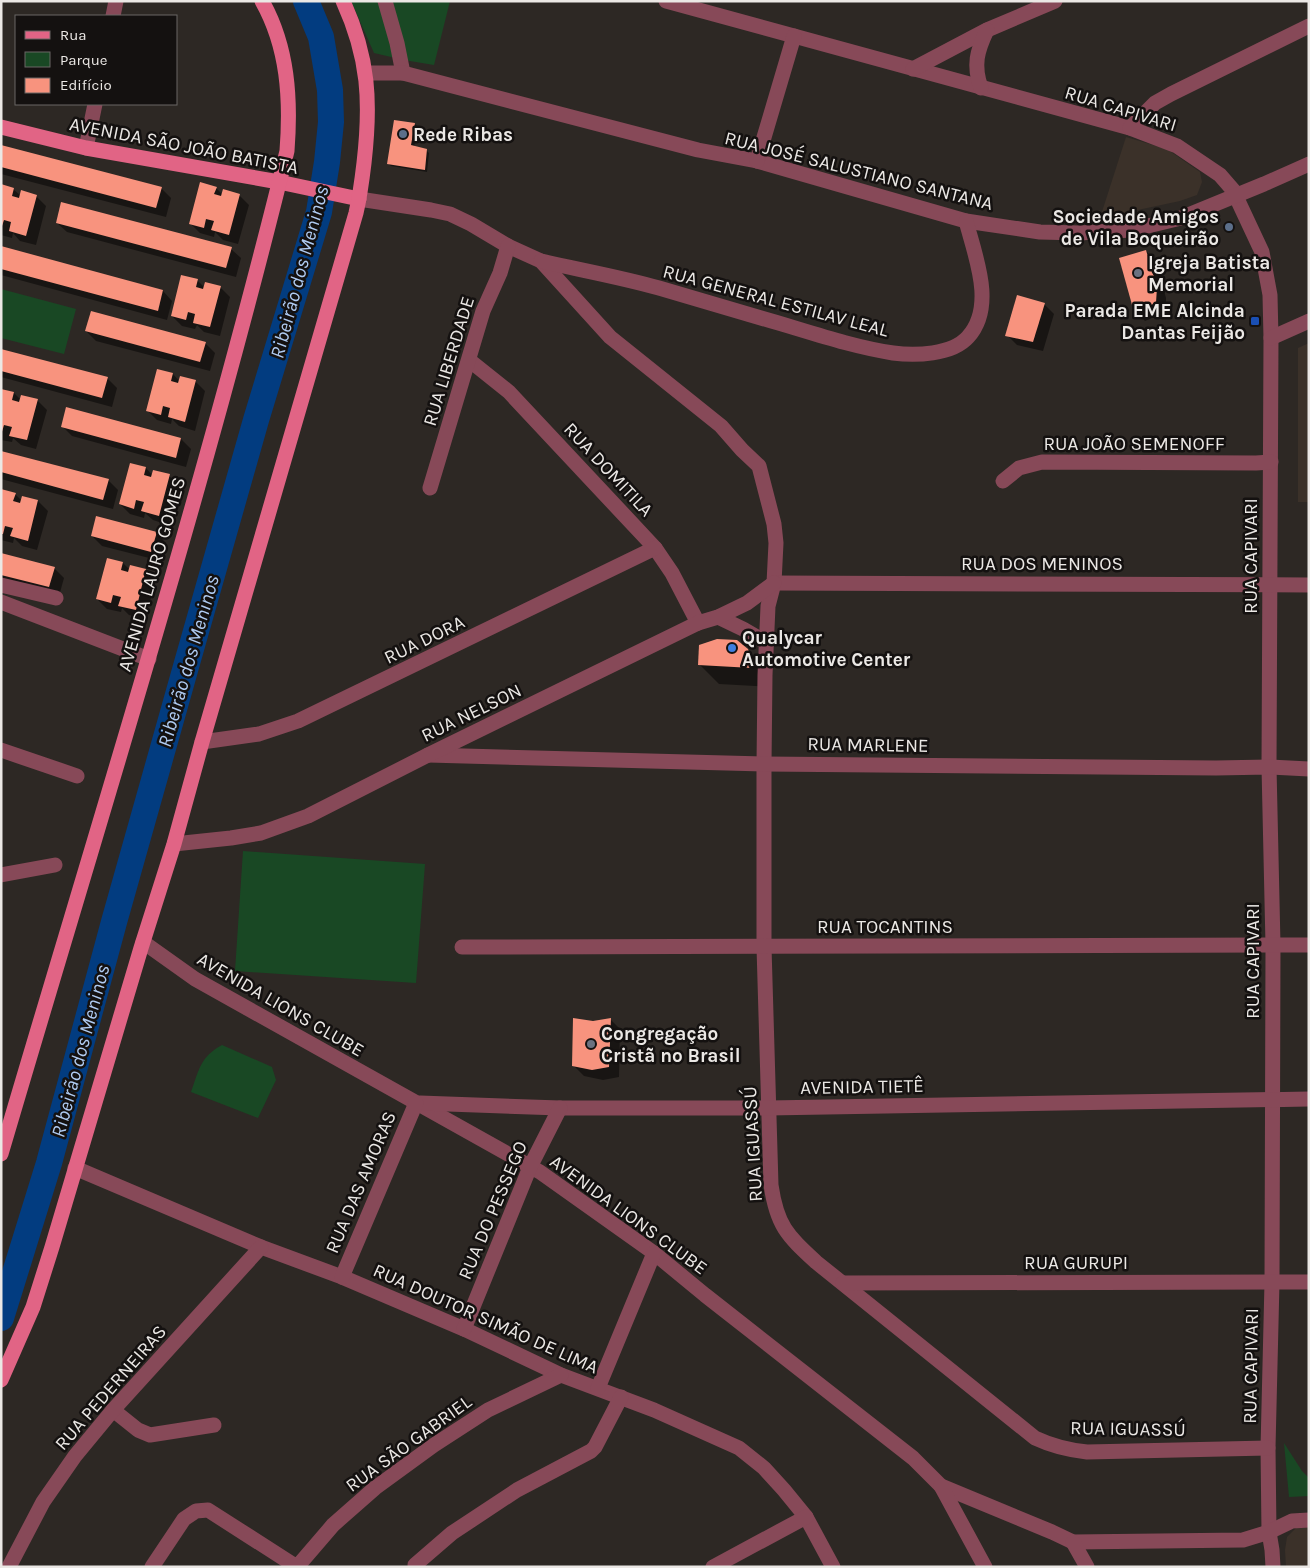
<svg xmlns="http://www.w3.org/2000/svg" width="1310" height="1568" font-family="Karla,sans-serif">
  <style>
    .built { fill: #3b3129 }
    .green { fill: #194824 }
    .shadow { fill: #0007 }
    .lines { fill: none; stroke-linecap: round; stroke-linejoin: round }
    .river { stroke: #023c80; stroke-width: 26 }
    .building { fill: #f8937e }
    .minor { stroke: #874958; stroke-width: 15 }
    .major { stroke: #e16485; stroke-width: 15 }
    .service-dot { fill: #5c6f8a; stroke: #141110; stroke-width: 2 }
    .worship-dot { fill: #6b7280; stroke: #141110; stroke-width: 2 }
    .transit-dot { fill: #1a4fb4; stroke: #141110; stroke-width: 2 }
    .shop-dot { fill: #3f7fe0; stroke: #141110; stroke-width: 2 }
    .labels { text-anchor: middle; stroke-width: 5; stroke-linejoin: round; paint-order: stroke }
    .street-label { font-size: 19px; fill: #ebe8e5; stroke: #141110 }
    .poi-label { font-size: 19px; font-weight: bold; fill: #ebe8e5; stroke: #141110; text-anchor: start }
    .water-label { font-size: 20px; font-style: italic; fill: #afcbf2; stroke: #141110 }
  </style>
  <rect width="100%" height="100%" fill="#2d2824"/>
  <g class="built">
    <path d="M1126 137 1167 149 1200 172 1202 182 1197 195 1180 201 1100 218Z"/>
    <path d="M1309 343V502H1298V348Z"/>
    <path d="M1298 1526H1309V1567H1286L1285 1550 1287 1537Z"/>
  </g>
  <g class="green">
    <path d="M351 1H450L434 65 404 60 374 53Z"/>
    <path d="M1 289 76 309 64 354 1 338Z"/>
    <path d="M243 851 425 864 416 983 235 971Z"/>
    <path d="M222 1045 272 1067 276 1080 258 1118 191 1092C199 1070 200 1057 222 1045Z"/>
    <path d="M1284 1443 1302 1471 1309 1478V1496L1289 1497Z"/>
  </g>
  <g class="shadow">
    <path d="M415 124 418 127 414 147 426 150 429 153 427 172 391 166 388 163Z"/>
    <path d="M1 146 161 188 171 198 166 217 1 174Z"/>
    <path d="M1 186 13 189 21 196H36L46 206 36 245 20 241 13 233 12 238 1 235Z"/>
    <path d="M216 188 223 195H239L249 205 238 244 223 240 215 232 214 237 200 233 190 223Z"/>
    <path d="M57 223 231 249 241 258 236 277 67 232Z"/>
    <path d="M1 248 163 291 172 301 167 320 1 275Z"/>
    <path d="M1146 251 1156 261 1166 298V312L1145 321 1135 311Z"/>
    <path d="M197 280 204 287H220L230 297 220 336 204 332 197 325 195 329 182 326 172 316Z"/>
    <path d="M1044 304 1054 314 1043 351 1017 345 1007 335Z"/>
    <path d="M86 331 205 343 215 353 210 371 96 341Z"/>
    <path d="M1 350 107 378 117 388 112 407 1 377Z"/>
    <path d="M173 374 180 382 195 381 205 391 195 431 179 426 172 419 171 424 157 420 147 410Z"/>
    <path d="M1 390 14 393 21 400H37L47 410 36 449 21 445 13 438 12 442 1 440Z"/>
    <path d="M62 426 181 439 191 449 186 467 72 436Z"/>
    <path d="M1 452 108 480 118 490 113 509 1 479Z"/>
    <path d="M131 465 146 468 153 476H169L179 485 168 525 153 520 145 513 144 518 130 514 120 504Z"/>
    <path d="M1 491 15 494 22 501 23 497 38 501 48 511 37 550 22 546 14 538 13 543 1 540Z"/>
    <path d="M156 533 166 543 161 561 102 546 92 536Z"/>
    <path d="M1 554 54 568 64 578 59 596 1 581Z"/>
    <path d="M108 559 123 563 130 570H146L156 580 145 619 129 615 122 608 121 612 107 609 97 599Z"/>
    <path d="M747 650 768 671 771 687 719 684 699 664Z"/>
    <path d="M611 1020 620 1029 619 1077 603 1080 584 1076 574 1066 593 1023Z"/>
  </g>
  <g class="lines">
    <path class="river" d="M1 1318 49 1163 114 922 187 663 256 420 319 212 327 162 331 122 330 90 321 37 306 1"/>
  </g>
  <g class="building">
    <path d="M394 120 415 123 411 145 427 149 425 170 387 164Z"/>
    <path d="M1 145 162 187 156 208 1 167Z"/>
    <path d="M200 182 217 187 214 194 221 196 223 189 240 194 229 235 211 230 214 221 206 219 204 228 189 224Z"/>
    <path d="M1 184 14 188 12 196 19 198 21 190 37 195 26 236 9 231 11 222 4 220 1 229Z"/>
    <path d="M61 202 232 247 226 268 56 223Z"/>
    <path d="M1 246 163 290 158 311 1 269Z"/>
    <path d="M1146 250 1157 287 1156 303 1134 312 1119 258Z"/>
    <path d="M181 275 198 279 196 287 203 289 205 282 221 286 210 327 193 323 195 314 188 312 186 320 171 316Z"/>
    <path d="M1017 295 1045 303 1033 342 1005 336Z"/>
    <path d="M91 311 206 342 200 362 85 331Z"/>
    <path d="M1 349 108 377 102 398 1 371Z"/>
    <path d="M157 369 173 373 171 381 178 383 180 376 196 380 185 422 168 417 170 408 163 406 161 415 146 411Z"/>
    <path d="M1 389 14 392 12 400 19 402 21 395 38 399 27 440 9 436 12 427 4 425 1 435Z"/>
    <path d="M66 407 181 438 176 458 61 427Z"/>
    <path d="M1 451 109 479 103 500 1 472Z"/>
    <path d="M130 463 146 467 144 475 151 477 153 470 170 474 159 516 141 511 144 502 136 500 134 509 119 504Z"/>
    <path d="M1 489 16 493 13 501 20 503 22 496 38 500 28 541 10 536 13 528 5 526 3 534H1Z"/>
    <path d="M96 516 157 532 151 552 91 536Z"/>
    <path d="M1 553 55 567 49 587 1 575Z"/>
    <path d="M107 558 123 562 121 570 128 572 130 565 146 569 136 610 118 606 121 597 113 595 111 603 96 599Z"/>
    <path d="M717 639 737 640 748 649 751 657 752 668 698 665 699 645Z"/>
    <path d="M573 1018 593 1021 611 1018 609 1067 592 1070 572 1066Z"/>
  </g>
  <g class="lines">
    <g class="minor">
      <path d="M385 1 397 43 403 73"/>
      <path d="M666 1 1130 128 1177 146 1220 175 1233 190 1262 252 1270 295 1271 338 1269 767 1273 945 1272 1282 1268 1448 1269 1532 1272 1550 1273 1567"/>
      <path d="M113 16 116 1"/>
      <path d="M913 69 987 30 1055 1"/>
      <path d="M366 73H403L698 150 757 161 966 221 1040 232 1079 233 1131 230 1181 218 1264 184 1309 164"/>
      <path d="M981 88C973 65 977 51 987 30"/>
      <path d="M1130 128 1155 103 1171 94 1309 26"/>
      <path d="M86 148 95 104"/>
      <path d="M757 161 794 36"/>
      <path d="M359 199 431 210 450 214 471 224 508 246 541 261 610 337 721 426 742 450 759 466 774 524 776 543 774 583 768 606 765 675 764 764V947L771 1185C777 1226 787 1235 816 1262L1035 1438C1052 1446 1068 1450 1087 1452L1268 1448"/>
      <path d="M541 261C580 270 620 277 659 288 693 298 727 308 761 318 804 330 848 346 893 353 915 356 952 355 968 337 996 306 975 256 966 221"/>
      <path d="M1271 338 1309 321"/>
      <path d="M469 360 509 392 655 548 672 573 698 623"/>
      <path d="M1003 481 1019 468 1042 462 1256 463 1271 462"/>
      <path d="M430 488 483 311 500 273 508 246"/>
      <path d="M774 583 1309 585"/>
      <path d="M1 585 56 598"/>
      <path d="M1 602 149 659"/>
      <path d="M718 617 743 629 767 643"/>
      <path d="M202 742 259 734 298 721 655 548"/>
      <path d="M1 750 77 776"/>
      <path d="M428 755 764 764 1216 768 1269 767 1309 769"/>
      <path d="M174 844 231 838 261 833 308 816 428 755 698 623 718 617 747 603 774 583"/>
      <path d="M1 875 55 865"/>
      <path d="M143 942 195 979 540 1172 654 1253 705 1295 913 1458 941 1486 1052 1532 1073 1542 1243 1540 1269 1532 1292 1521 1309 1520"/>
      <path d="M462 947 1309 945"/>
      <path d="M420 1103 560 1108H768L1309 1099"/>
      <path d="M75 1168 261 1247 342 1277 464 1329 561 1375 654 1410 739 1448 764 1468 784 1490 806 1517 833 1567"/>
      <path d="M342 1277 416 1103"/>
      <path d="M843 1283 1309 1282"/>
      <path d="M464 1329 530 1167 560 1108"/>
      <path d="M598 1388 654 1253"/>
      <path d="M113 1410 138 1430 150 1435 214 1425"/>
      <path d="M941 1486 985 1567"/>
      <path d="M1073 1542 1087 1567"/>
      <path d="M415 1565 452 1533 517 1490 591 1451 595 1447 621 1397"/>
      <path d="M9 1567 43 1502 75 1456 113 1410 261 1247"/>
      <path d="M152 1567 184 1519 196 1511 208 1510 297 1567 333 1525 375 1488 434 1445 488 1410 561 1375"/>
      <path d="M713 1567 806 1517"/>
    </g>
    <g class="major">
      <path d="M1 127 86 148 279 182 359 199"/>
      <path d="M1 1154C99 821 204 489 287 151 291 99 288 47 262 1"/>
      <path d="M1 1380 33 1307 52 1247 141 948 174 844 202 742 356 213C360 196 362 180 364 163 371 102 369 58 343 1"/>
    </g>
  </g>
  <g class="service-dot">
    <circle cx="403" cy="134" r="5"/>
    <circle cx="1229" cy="227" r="5"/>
  </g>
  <g class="worship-dot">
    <circle cx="1138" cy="273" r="5"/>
    <circle cx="591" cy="1044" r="5"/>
  </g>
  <rect class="transit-dot" x="1250" y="316" width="10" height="10" rx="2.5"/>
  <circle class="shop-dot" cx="732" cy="648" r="5"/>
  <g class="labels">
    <g class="street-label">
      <text transform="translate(1121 108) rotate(17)" y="7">RUA CAPIVARI</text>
      <text transform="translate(184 145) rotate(11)" y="7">AVENIDA SÃO JOÃO BATISTA</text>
      <text transform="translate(859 170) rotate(14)" y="7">RUA JOSÉ SALUSTIANO SANTANA</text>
      <text transform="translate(776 300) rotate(15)" y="7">RUA GENERAL ESTILAV LEAL</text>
      <text transform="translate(448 361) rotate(-73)" y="7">RUA LIBERDADE</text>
      <text x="1134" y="450">RUA JOÃO SEMENOFF</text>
      <text transform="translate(609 469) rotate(47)" y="7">RUA DOMITILA</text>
      <text transform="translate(1250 556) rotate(-90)" y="7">RUA CAPIVARI</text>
      <text x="1042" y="570">RUA DOS MENINOS</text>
      <text transform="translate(151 574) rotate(-74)" y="7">AVENIDA LAURO GOMES</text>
      <text transform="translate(424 639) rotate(-26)" y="7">RUA DORA</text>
      <text transform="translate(471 712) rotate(-26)" y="7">RUA NELSON</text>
      <text transform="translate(868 744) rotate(1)" y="7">RUA MARLENE</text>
      <text x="885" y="933">RUA TOCANTINS</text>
      <text transform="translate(1252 961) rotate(-90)" y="7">RUA CAPIVARI</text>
      <text transform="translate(281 1004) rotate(30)" y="7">AVENIDA LIONS CLUBE</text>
      <text transform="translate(862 1086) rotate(-1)" y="7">AVENIDA TIETÊ</text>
      <text transform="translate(752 1144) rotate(-93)" y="7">RUA IGUASSÚ</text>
      <text transform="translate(360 1182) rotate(-67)" y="7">RUA DAS AMORAS</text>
      <text transform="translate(492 1210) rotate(-67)" y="7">RUA DO PESSEGO</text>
      <text transform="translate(629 1214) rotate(36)" y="7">AVENIDA LIONS CLUBE</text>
      <text x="1076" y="1269">RUA GURUPI</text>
      <text transform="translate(486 1318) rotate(24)" y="7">RUA DOUTOR SIMÃO DE LIMA</text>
      <text transform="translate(1250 1366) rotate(-89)" y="7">RUA CAPIVARI</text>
      <text transform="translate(110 1387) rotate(-49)" y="7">RUA PEDERNEIRAS</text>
      <text transform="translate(1128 1428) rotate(1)" y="7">RUA IGUASSÚ</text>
      <text transform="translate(408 1443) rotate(-36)" y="7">RUA SÃO GABRIEL</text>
    </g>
    <g class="poi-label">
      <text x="413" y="141">Rede Ribas</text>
      <text x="1219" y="223" text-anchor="end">Sociedade Amigos<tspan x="1219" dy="22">de Vila Boqueirão</tspan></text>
      <text x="1148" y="269">Igreja Batista<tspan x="1148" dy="22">Memorial</tspan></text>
      <text x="1245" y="317" text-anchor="end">Parada EME Alcinda<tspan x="1245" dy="22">Dantas Feijão</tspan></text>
      <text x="742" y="644">Qualycar<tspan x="742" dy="22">Automotive Center</tspan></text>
      <text x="601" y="1040">Congregação<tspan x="601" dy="22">Cristã no Brasil</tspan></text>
    </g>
    <g class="water-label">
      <text transform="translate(299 272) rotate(-75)" y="7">Ribeirão dos Meninos</text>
      <text transform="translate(188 661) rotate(-74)" y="7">Ribeirão dos Meninos</text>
      <text transform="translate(80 1051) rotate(-75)" y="7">Ribeirão dos Meninos</text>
    </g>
  </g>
  <rect width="1310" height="1568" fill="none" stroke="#ebe8e5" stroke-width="5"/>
  <rect x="15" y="15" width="162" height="90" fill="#141110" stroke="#6a6765"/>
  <rect x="25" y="31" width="25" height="8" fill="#e16485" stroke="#6a6765"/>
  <text x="60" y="40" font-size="15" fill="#ebe8e5">Rua</text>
  <rect x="25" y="52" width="25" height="15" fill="#194824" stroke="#6a6765"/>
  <text x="60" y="65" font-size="15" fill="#ebe8e5">Parque</text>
  <rect x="25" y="78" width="25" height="15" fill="#f8937e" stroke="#6a6765"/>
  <text x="60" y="90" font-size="15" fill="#ebe8e5">Edifício</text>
</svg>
